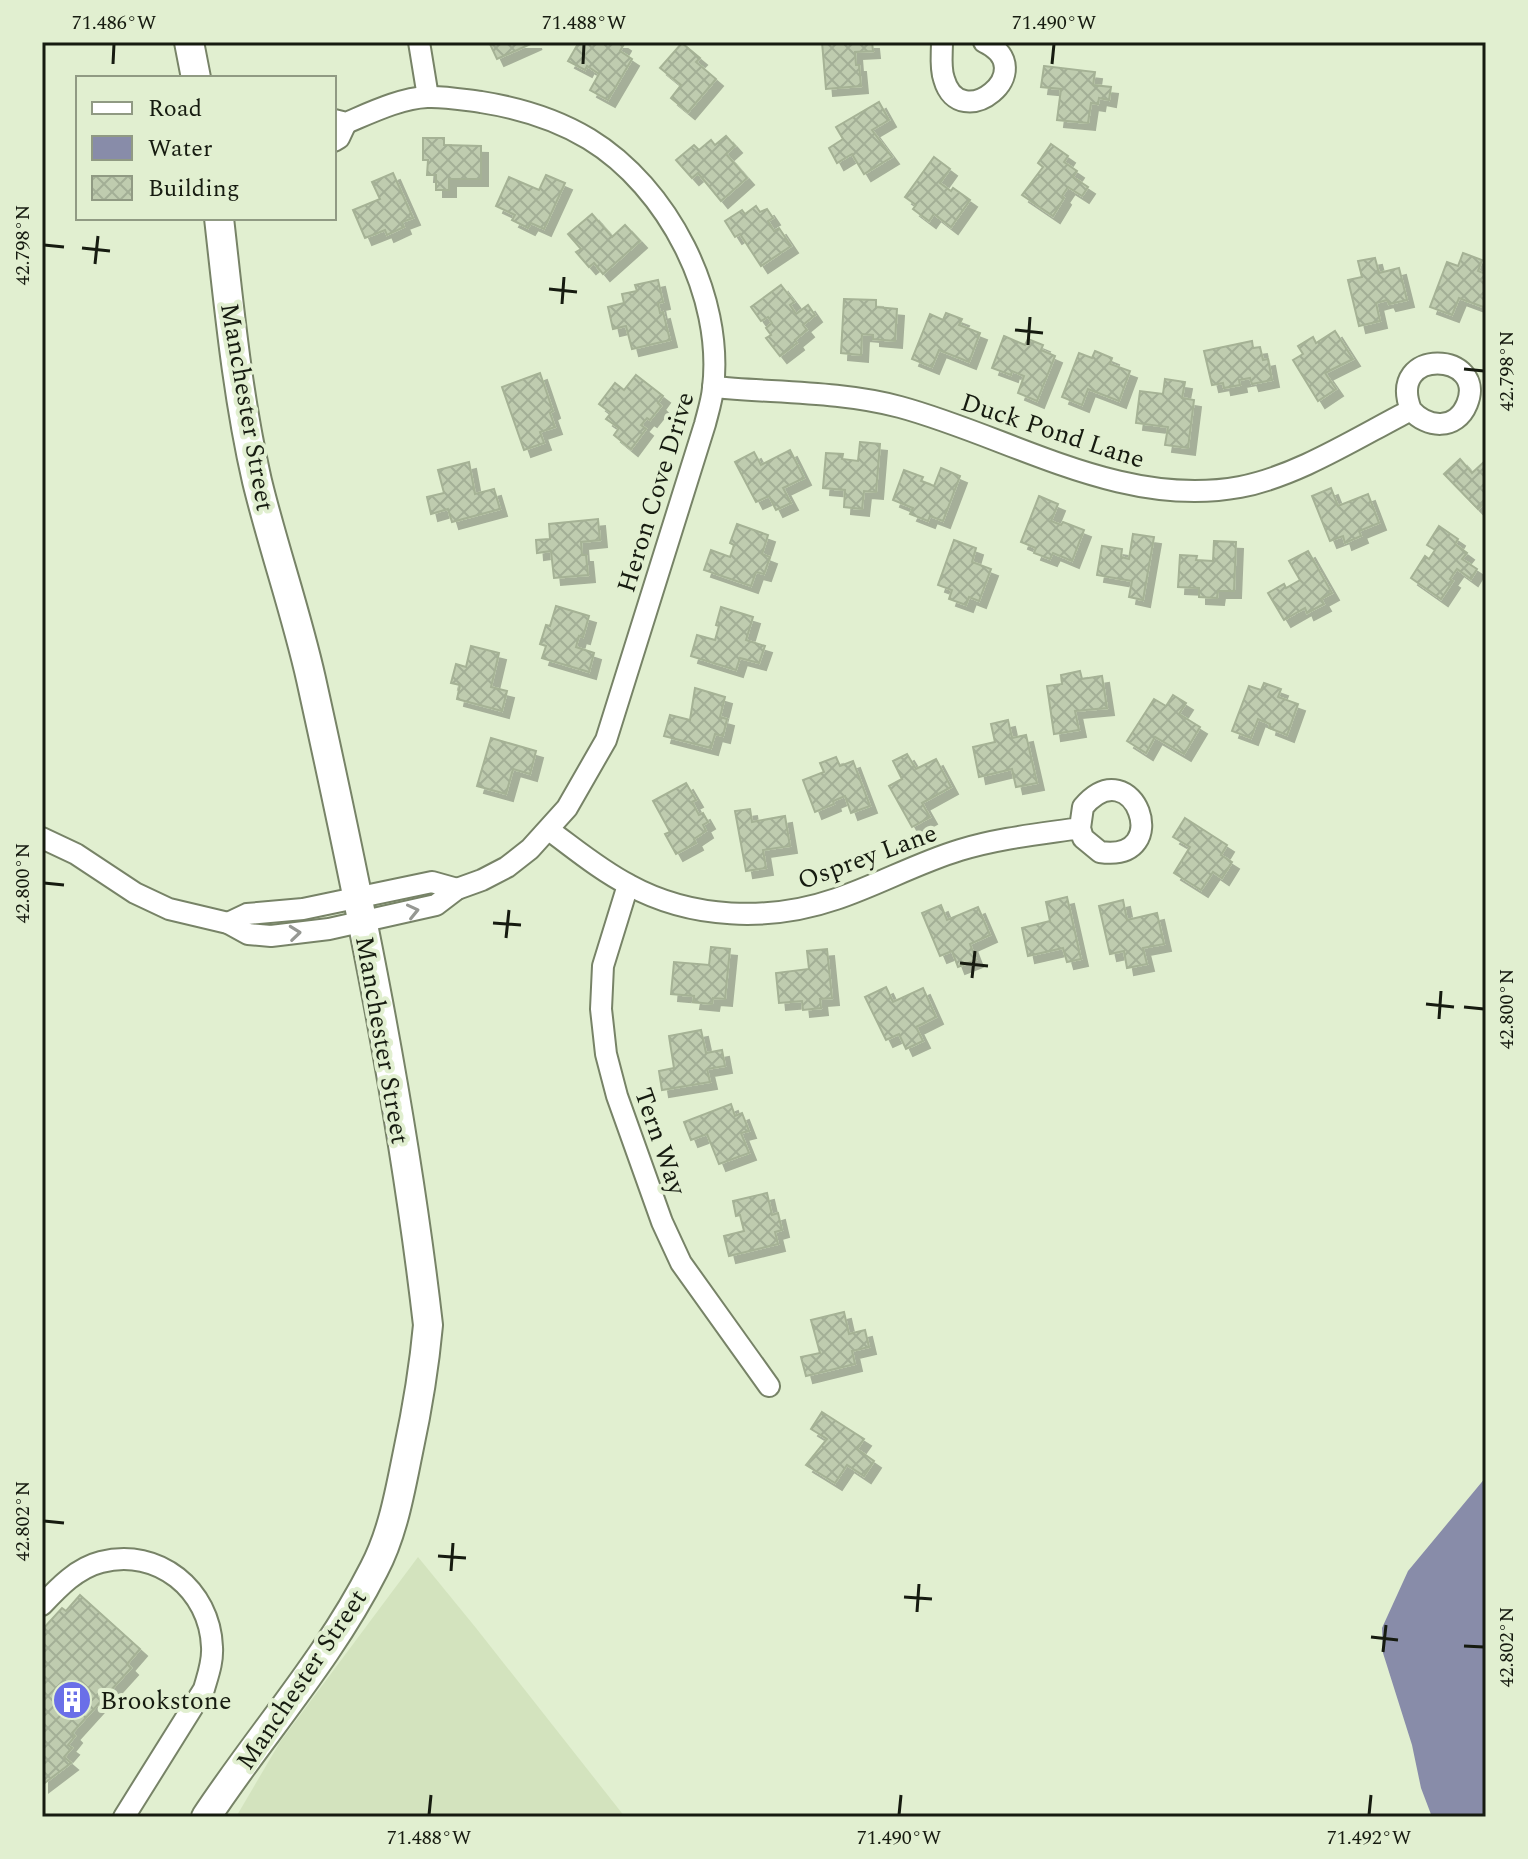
<svg xmlns="http://www.w3.org/2000/svg" width="1528" height="1859" font-family="Spectral,serif">
  <style>
    .built { fill: #d3e3be }
    .water { fill: #888ca9 }
    .building { fill: url(#building-cross-hatch); stroke: #a5b295; stroke-width: 2; filter: url(#shadow) }
    .lines { fill: none; stroke-linecap: round; stroke-linejoin: round }
    .street-casing { stroke: #778367; stroke-width: 24 }
    .secondary-casing { stroke: #778367; stroke-width: 32 }
    .street { stroke: #fff; stroke-width: 20 }
    .secondary { stroke: #fff; stroke-width: 28 }
    .oneway { stroke: #969893 }
    .ticks { fill: none; stroke: #161b10; stroke-width: 3 }
    .labels { text-anchor: middle; stroke-width: 8; stroke-linejoin: round; paint-order: stroke }
    .street-label { font-size: 26px; fill: #161b10; stroke: #e1efd0 }
    .poi-label { font-size: 26px; fill: #161b10; stroke: #e1efd0; text-anchor: start }
    .neatline { fill: none; stroke: #161b10; stroke-width: 3 }
    .ticks-label { font-size: 20px; text-anchor: middle; fill: #161b10 }
  </style>
  <defs>
    <pattern id="building-cross-hatch" width="8" height="8" patternUnits="userSpaceOnUse" patternTransform="scale(2)"><rect width="8" height="8" fill="#bfccaf"/><path d="M0 0l8 8M0 8l8-8" fill="none" stroke="#a3af96"/></pattern>
    <filter id="shadow"><feDropShadow dx="7" dy="7" stdDeviation="0" flood-color="#0004"/></filter>
  </defs>
  <rect width="100%" height="100%" fill="#e1efd0"/>
  <path class="built" d="M418 1557 476 1628 625 1817H236L280 1742Z"/>
  <path class="water" d="M1486 1477V1817H1432L1421 1788 1412 1745 1383 1653 1382 1628 1408 1571Z"/>
  <g class="building">
    <path d="M489 42H535L497 59Z"/>
    <path d="M579 42H621L624 44 620 51 632 59 608 100 590 90 599 74 587 66 585 70 568 61Z"/>
    <path d="M822 42H872L873 51 855 52 856 65H859L861 86 826 89Z"/>
    <path d="M682 43 700 58 696 62 716 79 688 112 671 98 681 85 660 68Z"/>
    <path d="M1044 66 1095 72 1093 85 1111 87 1109 100 1099 98 1098 104 1091 103 1088 123 1057 120 1061 89 1041 87Z"/>
    <path d="M879 102 889 120 872 130 892 157 864 174 852 154 837 163 829 148 843 139 836 127Z"/>
    <path d="M726 136 735 146 726 154 747 178 721 201 698 173 692 178 676 160 694 145 699 150 711 140 715 145Z"/>
    <path d="M423 138H444V145L481 146V179H449V190H436V175H427L428 160H423Z"/>
    <path d="M1051 144 1068 156 1064 162 1077 171 1073 177 1088 187 1082 196 1068 187 1062 196 1064 198 1053 216 1022 195 1043 167 1038 163Z"/>
    <path d="M934 157 950 169 940 183 951 191 953 188 970 200 951 227 934 214 929 221 913 209 916 205 905 197Z"/>
    <path d="M393 173 413 218 402 222 404 227 387 235 385 230 365 238 353 210 380 199 372 182Z"/>
    <path d="M546 175 565 183 544 229 531 223 528 228 512 220 515 215 496 206 509 177 539 190Z"/>
    <path d="M756 206 760 212 767 209 773 218 768 221 774 231 779 228 791 246 761 266 740 234 735 237 725 221 742 210 745 214Z"/>
    <path d="M592 214 612 237 625 225 640 241 603 274 594 263 589 267 576 252 581 249 568 234Z"/>
    <path d="M1463 253 1482 260 1478 271 1486 274V308L1459 298 1452 315 1430 307 1447 262 1458 266Z"/>
    <path d="M1375 258 1379 273 1399 268 1407 300 1389 304 1387 300 1376 303 1380 321 1359 326 1348 280 1362 277 1358 261Z"/>
    <path d="M658 280 663 302 658 303 660 313 663 312 670 340 632 349 626 326 613 329 608 307 624 303 622 294 637 291 635 285Z"/>
    <path d="M781 285 794 302 790 305 796 314 808 305 815 315 803 325 807 330 795 340 797 343 780 356 766 338 771 335 766 328 772 323 768 317 761 321 751 307Z"/>
    <path d="M844 299 876 300V307L897 309 895 341 873 339V335L862 334 861 355 841 353Z"/>
    <path d="M946 313 962 319 959 325 980 333 969 362 939 350 932 367 912 359 930 314 943 320Z"/>
    <path d="M1335 331 1353 359 1325 373 1336 389 1318 401 1293 360 1303 354 1298 346 1313 337 1316 343Z"/>
    <path d="M1004 336 1025 345 1028 339 1043 345 1041 350 1055 356 1037 401 1018 393 1024 376 1012 371 1011 375 992 368Z"/>
    <path d="M1252 341 1253 348 1260 347 1263 360 1268 359 1272 380 1252 384 1250 378 1239 380 1240 385 1224 388 1223 383 1212 385 1204 351Z"/>
    <path d="M1095 351 1112 358 1110 364 1130 371 1119 401 1088 389 1082 405 1062 397 1079 353 1092 358Z"/>
    <path d="M540 373 553 411 550 413 555 427 540 432 544 443 524 450 502 387Z"/>
    <path d="M636 375 663 396 658 403 661 406 650 420 647 418 641 425 646 429 631 449 614 435 619 428 606 419 611 413 599 404 615 383 624 390Z"/>
    <path d="M1165 379 1185 382 1182 398 1194 400 1188 448 1165 445 1168 427 1136 423 1140 391 1163 394Z"/>
    <path d="M860 442 880 444 876 492 864 491 862 509 844 507 845 490 823 488 826 453 843 454 842 459 858 461Z"/>
    <path d="M790 450 804 478 783 488 791 503 776 510 769 496 756 502 735 462 754 452 761 465Z"/>
    <path d="M1460 459 1472 473 1486 460V501L1478 509 1444 474Z"/>
    <path d="M469 462 475 494 494 489 500 509 452 522 448 509 431 514 427 497 444 493 438 470Z"/>
    <path d="M941 468 960 476 943 521 930 516 928 521 910 514 913 508 893 500 904 470 923 477 921 481 934 486Z"/>
    <path d="M1331 488 1338 506 1368 494 1379 523 1359 531 1361 536 1345 543 1343 536 1330 541 1312 496Z"/>
    <path d="M1039 496 1058 504 1051 521 1061 525 1063 522 1084 530 1072 561 1053 553 1050 559 1034 553 1036 548 1021 542Z"/>
    <path d="M598 519 600 540 581 542 582 555H586L588 575 554 578 551 551 537 553 536 540 550 539 549 524Z"/>
    <path d="M737 524 768 535 762 554 770 557 764 574 756 572 751 586 704 570 711 550 730 557 734 545 730 543Z"/>
    <path d="M1439 526 1458 539 1455 544 1467 553 1462 559 1477 569 1471 579 1457 569 1450 579 1453 581 1441 599 1411 578 1425 556 1429 559 1435 550 1427 545Z"/>
    <path d="M1133 534 1154 537 1143 600 1129 597 1132 581 1097 575 1102 546 1122 549 1121 557 1129 559Z"/>
    <path d="M954 540 976 548 972 562 991 569 979 601 969 597 966 605 949 599 952 590 938 585Z"/>
    <path d="M1214 541 1236 542 1234 591H1218L1217 598 1199 597V588L1178 587 1180 555 1197 556 1196 560 1213 561Z"/>
    <path d="M1308 551 1332 593 1321 599 1324 604 1307 613 1305 608 1284 620 1268 593 1284 584 1286 588 1300 580 1289 561Z"/>
    <path d="M556 606 589 616 583 637 579 636 576 647 594 653 589 672 542 658 546 646 540 644 546 625 550 626Z"/>
    <path d="M721 607 753 617 746 640 765 646 759 663 740 658 736 670 691 656 697 635 715 640 719 626 716 625Z"/>
    <path d="M471 646 499 653 491 687 507 691 502 711 457 699 460 685 451 683 456 664 466 667Z"/>
    <path d="M1080 671 1082 679 1102 676 1107 708 1075 711 1079 730 1054 734 1047 686 1062 684 1061 675Z"/>
    <path d="M1264 683 1281 689 1278 697 1298 704 1287 735 1269 728 1270 724 1258 719 1251 738 1232 731 1249 686 1261 690Z"/>
    <path d="M695 688 725 697 720 717 727 719 723 736 715 734 711 748 664 736 670 715 690 720Z"/>
    <path d="M1173 695 1186 703 1179 714 1200 727 1184 754 1155 737 1146 753 1127 741 1154 699 1166 706Z"/>
    <path d="M1008 720 1012 738 1026 735 1037 783 1016 787 1012 769 979 777 973 747 995 742 991 724Z"/>
    <path d="M491 738 536 751 530 774 513 769 506 794 477 786Z"/>
    <path d="M907 754 916 769 936 759 951 787 922 803 930 817 912 827 889 786 902 779 893 761Z"/>
    <path d="M836 757 840 766 853 761 870 806 851 813 845 796 833 801 834 804 815 812 803 780 824 772 820 763Z"/>
    <path d="M686 783 696 800 692 802 699 815 703 813 708 822 703 825 706 831 694 839 696 843 676 854 665 834 670 832 653 801Z"/>
    <path d="M750 809 752 822 785 816 790 846 763 850 766 868 746 871 735 811Z"/>
    <path d="M1185 818 1227 845 1221 855 1232 862 1222 878 1213 872 1201 890 1174 873 1190 847 1173 837Z"/>
    <path d="M1067 897 1081 959 1067 962 1063 948 1028 956 1022 928 1050 921 1046 902Z"/>
    <path d="M1123 900 1127 920 1157 913 1164 944 1143 948 1147 964 1127 968 1124 951 1110 954 1099 906Z"/>
    <path d="M941 905 947 920 978 907 990 935 970 944 976 960 958 967 952 951 940 956 922 913Z"/>
    <path d="M711 947 730 949 725 999 713 998 712 1004 693 1002 694 996 671 994 674 962 709 965Z"/>
    <path d="M827 949 832 998 820 999 821 1008 803 1010 802 1001 779 1003 776 973 809 969 807 951Z"/>
    <path d="M886 987 893 1002 923 988 936 1017 916 1027 923 1041 906 1049 899 1034 886 1040 865 997Z"/>
    <path d="M701 1030 706 1053 722 1050 725 1066 707 1069 710 1082 662 1090 659 1071 674 1068 669 1036Z"/>
    <path d="M731 1104 735 1116 742 1113 749 1131 741 1133 749 1153 719 1164 707 1134 691 1140 684 1122Z"/>
    <path d="M767 1193 772 1215 778 1213 782 1230 775 1232 778 1244 729 1256 724 1236 744 1231 740 1215 736 1216 733 1201Z"/>
    <path d="M844 1312 849 1334 865 1330 869 1347 852 1351 855 1364 806 1376 801 1357 820 1353 811 1320Z"/>
    <path d="M822 1412 864 1439 857 1449 874 1461 864 1476 847 1465 835 1483 806 1465 827 1439 811 1429Z"/>
    <path d="M80 1595 140 1649 127 1664 131 1668 72 1733 75 1736 68 1745 72 1748 64 1757 71 1763 42 1785V1630L62 1608 66 1611Z"/>
  </g>
  <g class="lines">
    <defs>
      <g id="street">
        <path d="M419 42 428 97"/>
        <path d="M942 42C942 54 940 68 944 79 960 136 1043 70 984 42"/>
        <path d="M334 141 339 138 346 123"/>
        <path d="M713 387C775 393 840 391 900 407 1011 437 1121 509 1240 487 1298 476 1358 437 1411 410 1427 428 1456 431 1467 404 1488 352 1386 346 1411 410"/>
        <path d="M549 830C575 849 600 870 629 885 691 919 769 922 836 899 878 885 917 863 960 850 999 838 1040 834 1080 828L1083 838 1100 852C1176 863 1133 748 1083 807L1080 828"/>
        <path d="M42 838 76 854 135 893 169 909 228 923 248 934 271 936 329 929 436 905 457 889 482 880 507 867 530 849 567 808 606 740 705 424C708 412 712 400 713 388 724 296 668 187 589 139 556 119 519 108 481 102 464 100 444 96 427 97 401 98 370 113 346 123L334 120"/>
        <path d="M628 885 603 966 601 1009 606 1054 617 1096 662 1222 681 1263 769 1386"/>
        <path d="M228 923 247 914 303 909 432 882 457 889"/>
        <path d="M42 1605C59 1587 77 1568 101 1562 158 1547 210 1590 212 1647 213 1662 208 1675 204 1689L124 1817"/>
      </g>
      <g id="secondary">
        <path d="M189 42 196 78"/>
        <path d="M206 1817C261 1734 329 1658 374 1569 393 1533 400 1491 408 1452 417 1410 424 1369 428 1325 403 1108 358 892 311 679 296 612 273 547 257 481 237 394 229 306 219 218"/>
      </g>
    </defs>
    <use href="#street" class="street-casing"/>
    <use href="#secondary" class="secondary-casing"/>
    <use href="#street" class="street"/>
    <use href="#secondary" class="secondary"/>
  </g>
  <defs><path id="oneway-chevron" d="M-2-3.5L2.5 0L-2 3.5" fill="none" stroke-width="1.6" stroke-linecap="round" stroke-linejoin="round" transform="scale(2)"/></defs>
  <g class="oneway">
    <use href="#oneway-chevron" transform="translate(413 911) rotate(-13)"/>
    <use href="#oneway-chevron" transform="translate(295 933) rotate(-6)"/>
  </g>
  <path class="ticks" d="M113 64 114 44M583 64 584 44M1052 64 1054 44M44 245 64 247M82 248 110 251M95 264 98 236M549 289 577 292M562 304 564 277M1015 330 1043 333M1028 345 1030 317M1464 369 1484 371M44 883 64 885M493 923 521 925M506 938 509 910M960 963 988 966M972 978 975 951M1426 1004 1454 1007M1464 1007 1484 1009M1439 1019 1441 991M44 1521 64 1523M438 1556 466 1558M451 1571 453 1543M904 1597 932 1599M917 1612 919 1584M1371 1637 1398 1640M1464 1646 1484 1647M1383 1652 1386 1625M429 1815 431 1795M899 1815 901 1795M1369 1815 1371 1795"/>
  <defs>
    <symbol id="building-disc" viewBox="-11 -11 22 22"><circle r="9.5" fill="#6a6fe8" stroke="#e1efd0"/><path d="M-4-6H4V6H1V3H-1V6H-4ZM-2.5-4.3h1.7v1.8h-1.7ZM.8-4.3h1.7v1.8H.8ZM-2.5-1h1.7V.8h-1.7ZM.8-1h1.7V.8H.8Z" fill="#fff"/></symbol>
  </defs>
  <g fill-rule="evenodd">
    <use href="#building-disc" x="50" y="1678" width="44" height="44"/>
  </g>
  <g class="labels">
    <g class="street-label">
      <text transform="translate(248 407) rotate(80)" y="9">Manchester Street</text>
      <text transform="translate(1053 430) rotate(18)" y="9">Duck Pond Lane</text>
      <text transform="translate(655 492) rotate(-73)" y="9">Heron Cove Drive</text>
      <text transform="translate(867 856) rotate(-20)" y="9">Osprey Lane</text>
      <text transform="translate(383 1040) rotate(80)" y="9">Manchester Street</text>
      <text transform="translate(661 1141) rotate(71)" y="9">Tern Way</text>
      <text transform="translate(301 1679) rotate(-56)" y="9">Manchester Street</text>
    </g>
    <g class="poi-label">
      <text x="100" y="1709">Brookstone</text>
    </g>
  </g>
  <rect width="1528" height="1859" fill="none" stroke="#e1efd0" stroke-width="88"/>
  <rect x="76" y="76" width="260" height="144" fill="#e1efd0" stroke="#909a83" stroke-width="2"/>
  <rect x="92" y="102" width="40" height="12" fill="#ffffff" stroke="#909a83" stroke-width="2"/>
  <text x="148" y="116" font-size="24" fill="#161b10">Road</text>
  <rect x="92" y="136" width="40" height="24" fill="#888ca9" stroke="#909a83" stroke-width="2"/>
  <text x="148" y="156" font-size="24" fill="#161b10">Water</text>
  <rect x="92" y="176" width="40" height="24" fill="url(#building-cross-hatch)" stroke="#909a83" stroke-width="2"/>
  <text x="148" y="196" font-size="24" fill="#161b10">Building</text>
  <rect x="44" y="44" width="1440" height="1771" class="neatline"/>
  <g class="ticks-label">
    <text x="114" y="29">71.486°W</text>
    <text x="584" y="29">71.488°W</text>
    <text x="1054" y="29">71.490°W</text>
    <text transform="translate(22 245) rotate(-90)" y="7">42.798°N</text>
    <text transform="translate(1506 371) rotate(-90)" y="7">42.798°N</text>
    <text transform="translate(22 883) rotate(-90)" y="7">42.800°N</text>
    <text transform="translate(1506 1009) rotate(-90)" y="7">42.800°N</text>
    <text transform="translate(22 1521) rotate(-90)" y="7">42.802°N</text>
    <text transform="translate(1506 1647) rotate(-90)" y="7">42.802°N</text>
    <text x="429" y="1844">71.488°W</text>
    <text x="899" y="1844">71.490°W</text>
    <text x="1369" y="1844">71.492°W</text>
  </g>
</svg>
